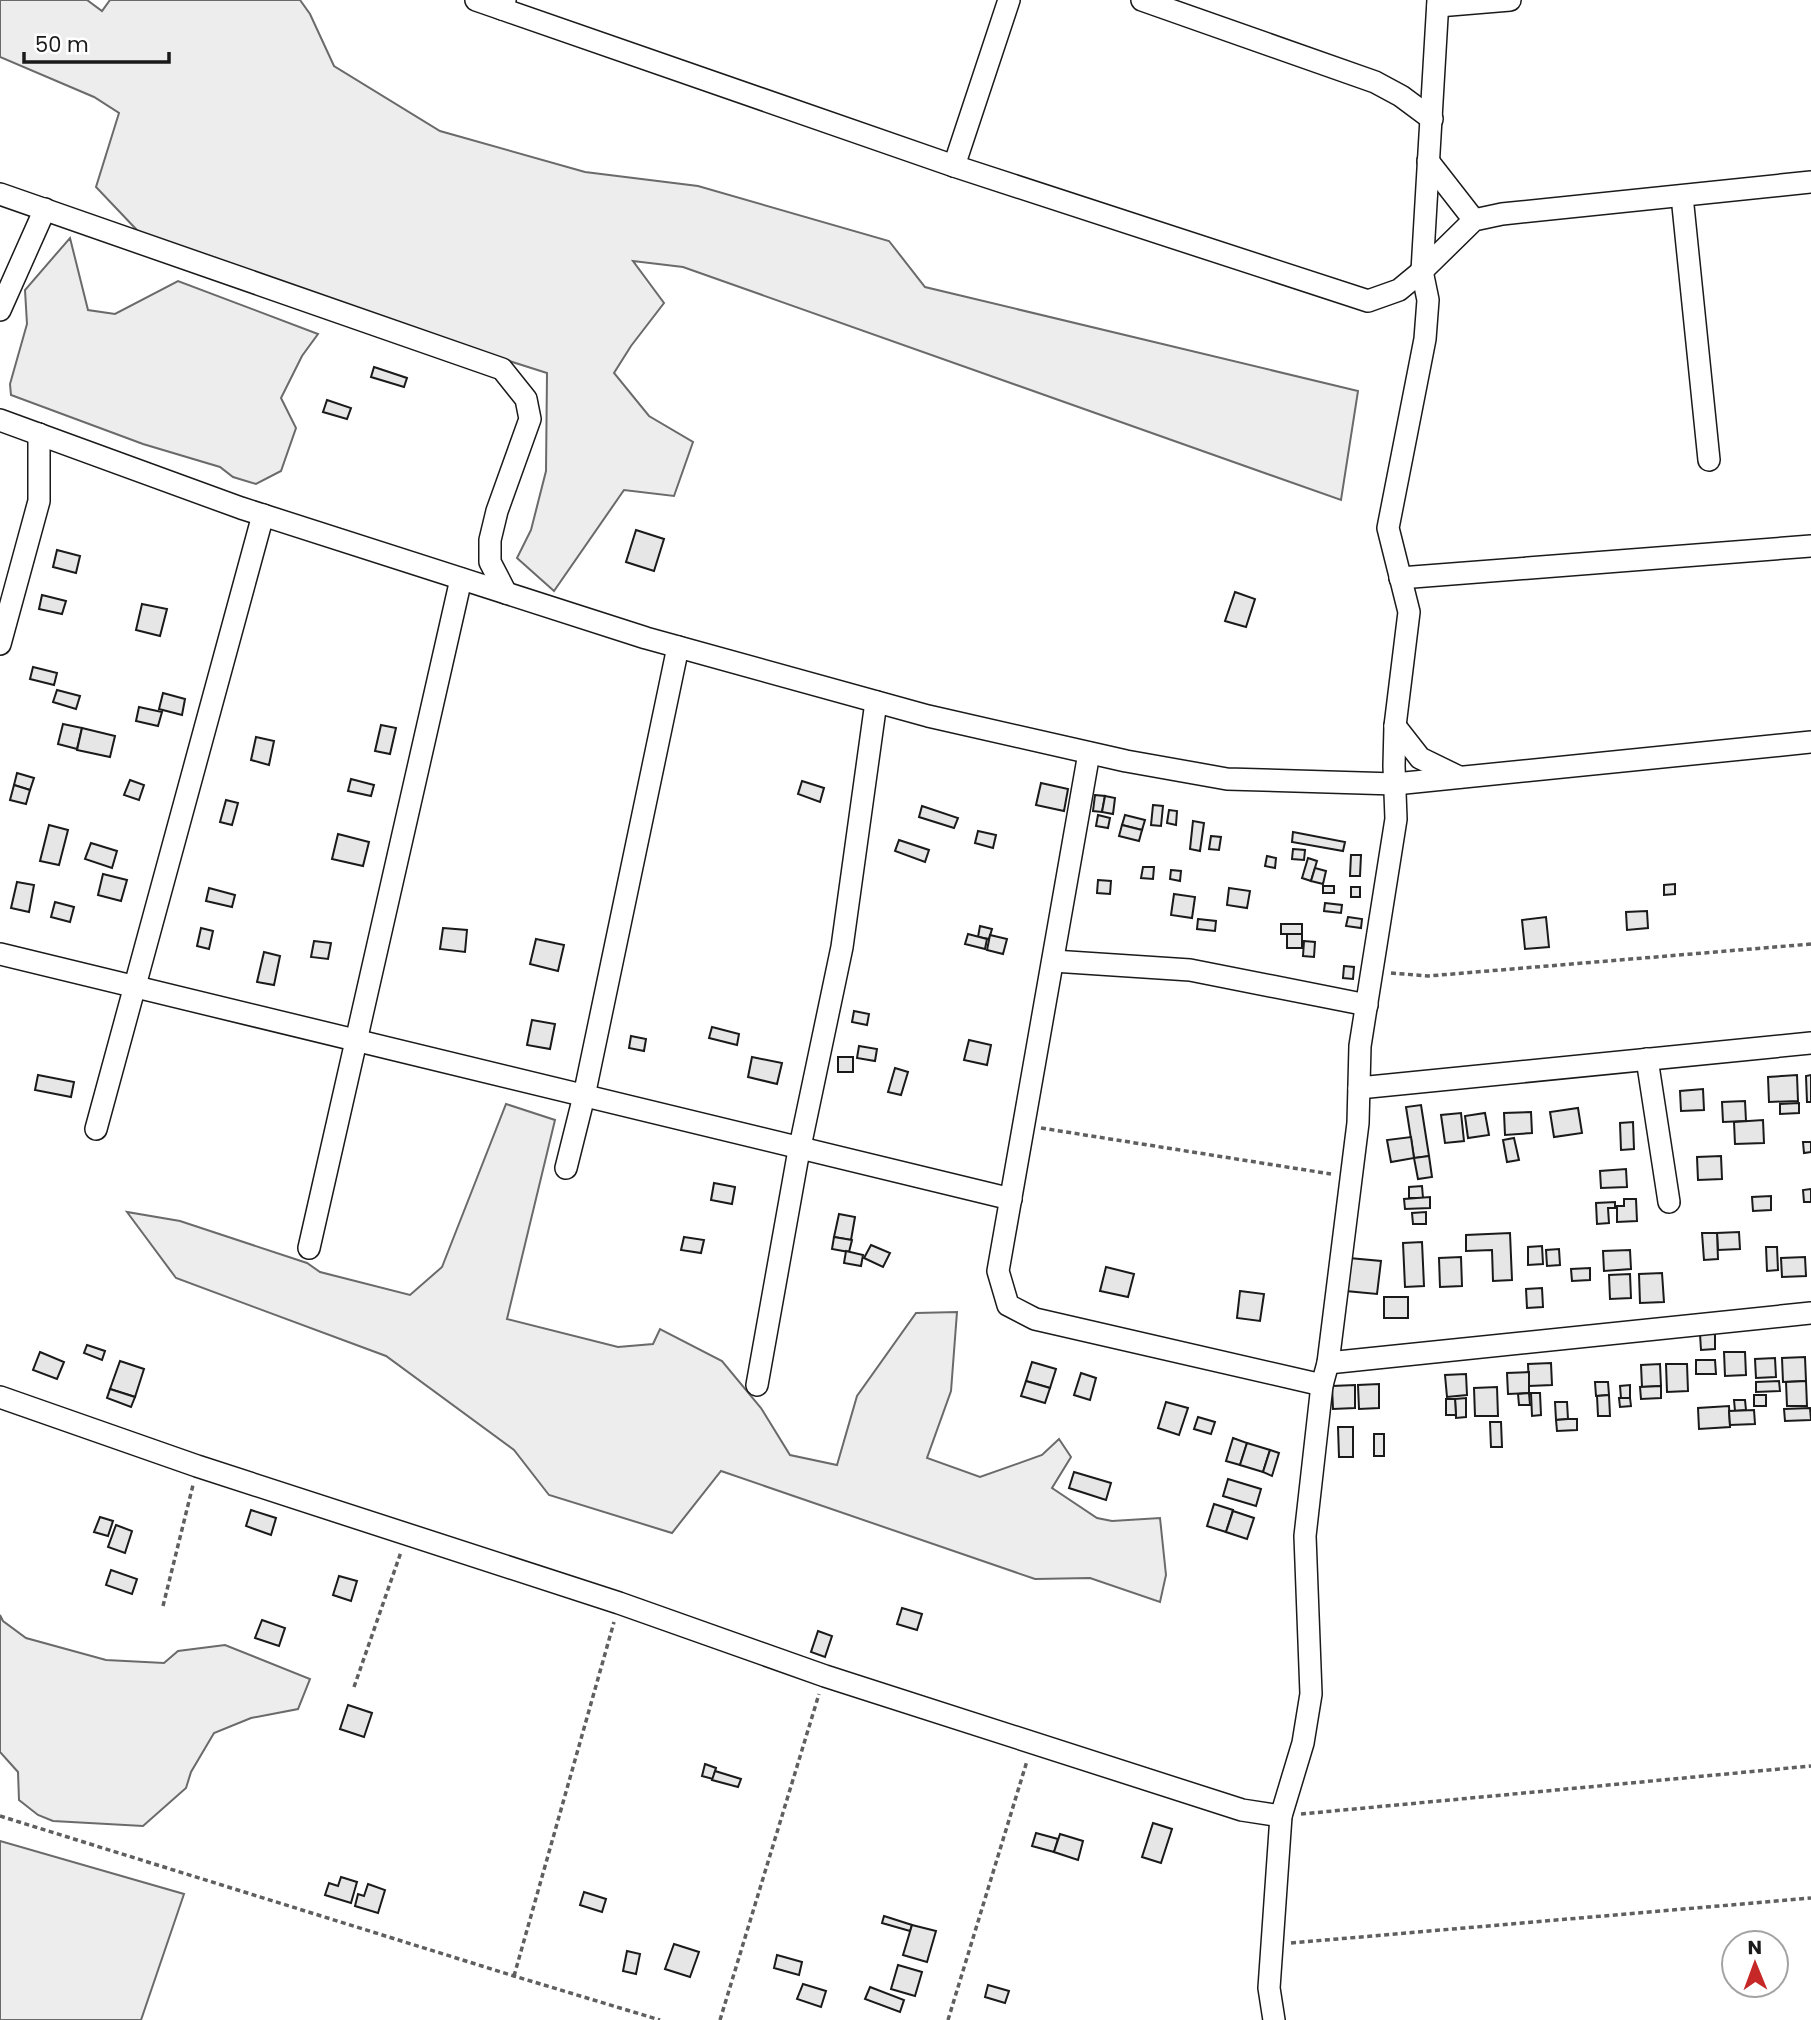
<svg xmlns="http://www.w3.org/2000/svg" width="1811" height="2020" font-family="Poppins,sans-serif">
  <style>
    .built { fill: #ededed; stroke: #6a6a6a; stroke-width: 2 }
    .building { fill: #e6e6e6; stroke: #1a1a1a; stroke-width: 2 }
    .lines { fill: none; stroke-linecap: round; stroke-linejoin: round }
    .minor-casing { stroke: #1a1a1a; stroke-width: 24 }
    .path { stroke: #5f5f5f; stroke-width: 3.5; stroke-dasharray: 5 3.5; stroke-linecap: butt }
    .minor { stroke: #fff; stroke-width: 21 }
  </style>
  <rect width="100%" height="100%" fill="#fff"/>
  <g class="built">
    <path d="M0 0H87L102 11 110 0H300L310 14 334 66 440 131 585 172 698 186 889 241 925 287 1358 391 1341 500 683 267 633 261 664 303 631 346 614 373 649 416 693 442 674 496 624 490 554 591 517 558 531 530 546 471 547 373 155 249 96 187 119 113 94 97 0 57Z"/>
    <path d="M70 238 88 310 115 314 178 281 318 334 302 356 281 398 296 428 281 471 256 484 233 477 220 467 143 444 11 395 10 384 27 324 25 290Z"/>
    <path d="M506 1104 555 1120 507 1319 618 1347 653 1344 660 1329 722 1361 761 1408 790 1455 837 1465 857 1396 916 1313 957 1312 951 1391 927 1458 980 1477 1042 1455 1059 1439 1071 1457 1052 1488 1097 1518 1112 1521 1160 1518 1166 1575 1160 1602 1090 1578 1035 1579 721 1471 672 1533 549 1495 514 1450 386 1356 176 1278 127 1212 180 1221 307 1263 320 1272 410 1295 442 1267Z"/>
    <path d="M0 1615 3 1621 26 1638 106 1660 164 1663 178 1651 225 1645 310 1679 298 1709 251 1718 214 1733 191 1772 186 1788 143 1826 53 1821 38 1815 19 1800 18 1772 0 1752Z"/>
    <path d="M0 1841 184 1894 141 2020H0Z"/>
  </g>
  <g class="building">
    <path d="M374 367 407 378 404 387 371 377Z"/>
    <path d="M327 400 351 408 347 419 323 412Z"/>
    <path d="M636 530 664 539 654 571 626 562Z"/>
    <path d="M57 550 80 556 76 573 53 567Z"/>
    <path d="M1235 592 1255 599 1246 627 1225 621Z"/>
    <path d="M42 595 66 601 62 614 39 609Z"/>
    <path d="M142 604 167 609 160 636 136 630Z"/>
    <path d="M33 667 57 673 54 685 30 679Z"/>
    <path d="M57 690 80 696 76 709 53 702Z"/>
    <path d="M163 693 185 699 182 715 159 709Z"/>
    <path d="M139 707 162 712 158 726 136 721Z"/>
    <path d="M63 724 82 728 77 749 58 744Z"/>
    <path d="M381 725 396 728 390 754 375 751Z"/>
    <path d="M82 728 115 736 110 757 77 750Z"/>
    <path d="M256 737 274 741 269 765 251 760Z"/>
    <path d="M17 773 34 778 30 790 14 785Z"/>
    <path d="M351 779 374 785 371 796 348 791Z"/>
    <path d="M130 780 144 785 139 800 124 795Z"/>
    <path d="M802 781 824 788 820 802 798 794Z"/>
    <path d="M1041 783 1068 789 1064 811 1036 805Z"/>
    <path d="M14 785 30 790 26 804 10 800Z"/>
    <path d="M1095 795 1105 796 1102 812 1093 811Z"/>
    <path d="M1105 796 1115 798 1113 814 1102 812Z"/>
    <path d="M226 800 238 803 232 825 220 822Z"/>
    <path d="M1153 805 1163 806 1161 826 1151 825Z"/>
    <path d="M922 806 958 818 954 828 919 817Z"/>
    <path d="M1169 810 1177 811 1176 825 1167 823Z"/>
    <path d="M1098 815 1110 818 1108 828 1096 826Z"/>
    <path d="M1125 815 1145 820 1142 830 1122 825Z"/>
    <path d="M1193 821 1204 823 1200 851 1190 849Z"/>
    <path d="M49 825 68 830 59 865 40 861Z"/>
    <path d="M1122 825 1142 830 1139 841 1119 836Z"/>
    <path d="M978 831 996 835 993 848 975 843Z"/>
    <path d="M1293 832 1345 842 1343 851 1292 842Z"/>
    <path d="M338 834 369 842 363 866 332 859Z"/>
    <path d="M1211 836 1221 837 1219 850 1209 849Z"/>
    <path d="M899 840 929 850 925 862 895 851Z"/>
    <path d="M91 843 117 851 112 868 85 859Z"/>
    <path d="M1293 849 1305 850 1304 860 1292 859Z"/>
    <path d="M1351 855H1361L1360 876H1350Z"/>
    <path d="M1267 856 1276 858 1275 868 1265 866Z"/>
    <path d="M1308 858 1317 861 1311 881 1302 878Z"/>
    <path d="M1143 867H1154L1153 879 1141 878Z"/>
    <path d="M1315 868 1326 871 1323 884 1311 881Z"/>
    <path d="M1171 870 1181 871 1180 881 1170 879Z"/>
    <path d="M103 874 127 880 121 901 98 895Z"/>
    <path d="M1098 880 1111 881 1110 894 1097 893Z"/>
    <path d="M17 882 34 885 29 912 11 908Z"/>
    <path d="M1675 884V894L1664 895V885Z"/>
    <rect x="1323" y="886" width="11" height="7"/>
    <rect x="1351" y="887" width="9" height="10"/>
    <path d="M209 888 235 895 232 907 206 901Z"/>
    <path d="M1229 888 1250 891 1247 908 1227 905Z"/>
    <path d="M1174 894 1195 897 1192 918 1171 915Z"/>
    <path d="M55 902 74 907 70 922 51 917Z"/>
    <path d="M1325 903 1342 905 1341 913 1324 911Z"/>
    <path d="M1647 911 1648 928 1627 930 1626 912Z"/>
    <path d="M1348 917 1362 919 1361 928 1346 926Z"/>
    <path d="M1546 917 1549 947 1525 949 1522 920Z"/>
    <path d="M1198 919 1216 921 1215 931 1197 929Z"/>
    <rect x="1281" y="924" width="21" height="10"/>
    <path d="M980 926 992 929 989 939 978 937Z"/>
    <path d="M201 928 213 931 209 949 197 946Z"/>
    <path d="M443 928 467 930 465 952 440 949Z"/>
    <path d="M968 934 987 939 985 949 965 944Z"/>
    <rect x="1287" y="934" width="15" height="14"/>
    <path d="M990 935 1007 939 1003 954 987 950Z"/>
    <path d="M536 939 564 945 558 971 530 964Z"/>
    <path d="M314 941 331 943 328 959 311 957Z"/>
    <path d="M1304 941 1315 942 1314 957 1303 956Z"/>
    <path d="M264 952 280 956 274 985 257 982Z"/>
    <path d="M1344 966 1354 967 1353 979 1343 978Z"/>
    <path d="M854 1011 869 1014 867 1025 852 1022Z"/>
    <path d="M532 1020 555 1024 550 1049 527 1045Z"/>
    <path d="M712 1027 739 1034 737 1045 709 1038Z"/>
    <path d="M631 1036 646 1039 644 1051 629 1048Z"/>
    <path d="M969 1040 991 1045 987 1065 964 1060Z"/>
    <path d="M859 1046 877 1049 875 1061 857 1058Z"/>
    <path d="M752 1057 782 1063 777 1084 748 1077Z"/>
    <rect x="838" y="1057" width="15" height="15"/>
    <path d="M895 1068 908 1072 901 1095 888 1092Z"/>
    <path d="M38 1075 74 1082 71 1097 35 1090Z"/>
    <path d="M1797 1075 1798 1101 1769 1102 1768 1077Z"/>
    <path d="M1811 1075V1102H1807L1806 1076Z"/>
    <path d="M1703 1089 1704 1110 1681 1111 1680 1091Z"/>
    <path d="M1745 1101 1746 1121 1723 1122 1722 1102Z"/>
    <path d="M1799 1103V1113L1780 1114V1104Z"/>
    <path d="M1421 1105 1429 1156 1414 1158 1406 1107Z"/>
    <path d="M1578 1108 1582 1133 1554 1137 1550 1112Z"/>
    <path d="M1531 1112 1532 1133 1505 1135 1504 1113Z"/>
    <path d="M1461 1113 1464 1141 1445 1143 1441 1115Z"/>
    <path d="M1485 1113 1489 1135 1468 1138 1465 1116Z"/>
    <path d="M1763 1120 1764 1143 1735 1144 1734 1122Z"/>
    <path d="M1633 1122 1634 1149 1621 1150 1620 1123Z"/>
    <path d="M1411 1137 1414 1158 1391 1162 1387 1140Z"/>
    <path d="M1514 1138 1519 1160 1507 1162 1503 1140Z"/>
    <path d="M1803 1142H1811V1152L1804 1153Z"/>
    <path d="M1429 1156 1432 1177 1418 1179 1414 1158Z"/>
    <path d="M1721 1156 1722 1179 1698 1180 1697 1157Z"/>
    <path d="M1626 1169 1627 1187 1601 1188 1600 1171Z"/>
    <path d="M714 1183 735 1187 732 1204 711 1200Z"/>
    <path d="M1422 1186 1423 1198H1409V1187Z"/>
    <path d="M1811 1189V1202H1804L1803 1190Z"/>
    <path d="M1771 1196V1210L1753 1211 1752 1197Z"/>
    <path d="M1430 1197V1208L1405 1209 1404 1199Z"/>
    <path d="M1624 1199H1636L1637 1221 1617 1222V1206H1624Z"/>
    <path d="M1615 1202V1208H1608L1609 1223 1597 1224 1596 1203Z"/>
    <path d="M1426 1212V1224H1413L1412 1213Z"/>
    <path d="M839 1214 855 1217 851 1240 834 1237Z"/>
    <path d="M1739 1232 1740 1249 1718 1250 1717 1233Z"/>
    <path d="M1510 1233 1512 1280 1493 1281 1492 1250 1466 1251V1235Z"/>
    <path d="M1702 1233H1717L1718 1259 1704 1260Z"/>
    <path d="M684 1237 704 1240 701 1253 681 1250Z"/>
    <path d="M834 1237 852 1240 849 1252 832 1249Z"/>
    <path d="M1422 1242 1424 1286 1405 1287 1403 1243Z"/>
    <path d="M871 1245 890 1253 883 1267 864 1258Z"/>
    <path d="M1542 1246 1543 1264 1528 1265V1247Z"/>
    <path d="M1766 1247H1777L1778 1270 1767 1271Z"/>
    <path d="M1559 1249 1560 1265 1547 1266 1546 1250Z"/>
    <path d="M1630 1250 1631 1269 1604 1271 1603 1251Z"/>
    <path d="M846 1251 863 1255 861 1266 844 1263Z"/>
    <path d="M1461 1257 1462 1286 1440 1287 1439 1258Z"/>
    <path d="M1805 1257 1806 1276 1782 1277 1781 1258Z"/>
    <path d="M1349 1258 1381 1261 1377 1294 1346 1291Z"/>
    <path d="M1106 1267 1134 1274 1128 1297 1100 1291Z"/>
    <path d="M1590 1268V1280L1572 1281 1571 1269Z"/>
    <path d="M1662 1273 1664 1302 1640 1303 1639 1274Z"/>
    <path d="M1630 1274 1631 1298 1610 1299 1609 1275Z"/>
    <path d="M1542 1288 1543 1307 1527 1308 1526 1289Z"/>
    <path d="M1240 1291 1264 1294 1260 1321 1237 1318Z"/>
    <rect x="1384" y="1297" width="24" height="21"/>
    <path d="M1700 1334H1715V1349L1701 1350Z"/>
    <path d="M87 1345 105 1351 102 1360 84 1353Z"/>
    <path d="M40 1352 64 1362 57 1379 33 1370Z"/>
    <path d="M1724 1352H1745L1746 1375 1725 1376Z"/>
    <path d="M1805 1357 1806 1381 1783 1382 1782 1358Z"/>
    <path d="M1775 1358 1776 1377 1756 1378 1755 1359Z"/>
    <path d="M1696 1360H1715L1716 1374H1696Z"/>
    <path d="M120 1361 144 1369 135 1397 110 1389Z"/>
    <path d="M1032 1362 1056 1369 1050 1388 1026 1381Z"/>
    <path d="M1551 1363 1552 1385 1529 1386 1528 1364Z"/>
    <path d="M1660 1364 1661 1386 1642 1387 1641 1365Z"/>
    <path d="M1666 1364H1687L1688 1391 1667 1392Z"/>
    <path d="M1529 1372V1393L1508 1394 1507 1373Z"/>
    <path d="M1081 1373 1096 1378 1090 1400 1074 1395Z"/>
    <path d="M1466 1374 1467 1395 1447 1397 1445 1375Z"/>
    <path d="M1026 1381 1050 1388 1045 1403 1021 1396Z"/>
    <path d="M1779 1381 1780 1391 1756 1392V1382Z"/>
    <path d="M1806 1381 1807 1406H1787L1786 1382Z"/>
    <path d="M1595 1382H1608L1609 1395 1596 1396Z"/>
    <path d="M1379 1384V1408L1359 1409 1358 1385Z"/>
    <path d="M1355 1385V1408L1333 1409 1332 1386Z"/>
    <path d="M1630 1385V1398H1621L1620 1386Z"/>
    <path d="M1661 1386V1398L1641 1399 1640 1387Z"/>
    <path d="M1497 1387 1498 1416H1475L1474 1388Z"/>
    <path d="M110 1389 135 1397 131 1407 107 1398Z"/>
    <path d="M1529 1393 1530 1405H1519L1518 1394Z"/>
    <path d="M1531 1393H1540L1541 1415 1532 1416Z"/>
    <path d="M1609 1395 1610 1416H1598L1597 1396Z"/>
    <rect x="1754" y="1395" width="12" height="11"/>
    <path d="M1466 1398V1417L1456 1418 1455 1399Z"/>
    <path d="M1619 1398H1630L1631 1406 1620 1407Z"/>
    <path d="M1446 1399H1455L1456 1415H1446Z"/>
    <path d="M1734 1400H1745L1746 1410 1735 1411Z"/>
    <path d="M1166 1402 1188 1408 1179 1435 1158 1428Z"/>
    <path d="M1555 1402H1567L1568 1419 1556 1420Z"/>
    <path d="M1729 1406 1730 1427 1699 1429 1698 1408Z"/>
    <path d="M1810 1408 1811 1420 1785 1421 1784 1409Z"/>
    <path d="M1754 1410 1755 1424 1730 1425 1729 1411Z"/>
    <path d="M1198 1417 1215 1422 1211 1434 1194 1429Z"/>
    <path d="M1568 1419H1577V1430L1557 1431 1556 1420Z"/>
    <path d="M1490 1422H1501L1502 1447H1491Z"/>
    <path d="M1338 1427H1353V1457H1339Z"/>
    <rect x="1374" y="1434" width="10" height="22"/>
    <path d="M1233 1438 1247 1443 1240 1465 1226 1461Z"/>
    <path d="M1247 1443 1270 1450 1263 1472 1240 1465Z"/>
    <path d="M1270 1450 1279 1453 1272 1476 1263 1472Z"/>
    <path d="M1074 1472 1111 1483 1106 1500 1069 1488Z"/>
    <path d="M1228 1479 1261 1489 1256 1506 1223 1496Z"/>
    <path d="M1214 1504 1233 1510 1226 1532 1207 1526Z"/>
    <path d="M251 1510 276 1518 271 1535 246 1526Z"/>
    <path d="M1233 1511 1254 1518 1247 1539 1226 1532Z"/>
    <path d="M100 1517 113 1521 108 1536 94 1532Z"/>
    <path d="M116 1525 132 1531 125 1553 108 1547Z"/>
    <path d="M111 1570 137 1579 132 1594 106 1585Z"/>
    <path d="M339 1576 357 1581 351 1601 333 1595Z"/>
    <path d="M902 1608 922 1614 917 1630 897 1624Z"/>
    <path d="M262 1620 285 1628 279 1646 255 1638Z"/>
    <path d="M818 1631 832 1636 825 1657 811 1652Z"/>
    <path d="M348 1705 372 1713 364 1737 340 1729Z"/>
    <path d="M705 1764 716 1768 713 1779 702 1776Z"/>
    <path d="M715 1771 741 1779 738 1787 712 1780Z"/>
    <path d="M1153 1823 1172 1829 1161 1863 1142 1857Z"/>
    <path d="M1036 1833 1058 1839 1054 1852 1032 1846Z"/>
    <path d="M1060 1834 1083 1841 1078 1860 1054 1852Z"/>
    <path d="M341 1877 357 1882 351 1903 325 1895 329 1883 338 1886Z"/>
    <path d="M368 1884 385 1890 378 1913 355 1906 358 1894 364 1896Z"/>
    <path d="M584 1892 606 1899 602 1912 580 1905Z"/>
    <path d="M884 1916 912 1925 910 1931 882 1923Z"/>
    <path d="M912 1925 936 1931 927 1962 903 1955Z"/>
    <path d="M674 1944 699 1952 690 1977 665 1969Z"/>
    <path d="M627 1951 640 1954 636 1974 623 1971Z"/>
    <path d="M777 1955 802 1962 799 1975 774 1968Z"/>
    <path d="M898 1965 922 1972 915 1996 891 1989Z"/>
    <path d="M803 1984 826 1991 821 2007 797 1999Z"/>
    <path d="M988 1985 1009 1991 1005 2003 985 1997Z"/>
    <path d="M870 1987 904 2000 900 2012 865 1999Z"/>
  </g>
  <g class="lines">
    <defs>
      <g id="minor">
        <path d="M476 0 502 9"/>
        <path d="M505 0 502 9 954 166 1368 301 1399 290 1422 271 1474 220 1502 214 1811 182"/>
        <path d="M1142 0 1375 82 1401 96 1432 119"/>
        <path d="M1438 6 1510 0"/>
        <path d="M1428 161 1474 220"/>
        <path d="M954 166 1009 0"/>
        <path d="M0 194 502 369 526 399 530 419 497 511 490 540V562L506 593"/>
        <path d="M1682 196 1709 460"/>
        <path d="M0 310 45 209"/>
        <path d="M0 420 241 508 646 638 928 716 1126 761 1227 779 1395 784 1811 742"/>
        <path d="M1400 578 1811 546"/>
        <path d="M0 644 39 501V434"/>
        <path d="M1395 726 1420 758 1459 777"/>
        <path d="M1089 753 998 1271 1008 1305 1035 1319 1322 1385"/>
        <path d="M0 954 1011 1199"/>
        <path d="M1053 961 1190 970 1367 1005"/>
        <path d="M1647 1059 1669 1202"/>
        <path d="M1359 1088 1811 1043"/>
        <path d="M96 1129 263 515"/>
        <path d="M566 1168 584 1096 678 647"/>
        <path d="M309 1248 461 579"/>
        <path d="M1328 1363 1811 1313"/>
        <path d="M757 1385 797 1161 842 947 876 702"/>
        <path d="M0 1397 197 1466 619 1603 825 1676 1242 1810 1281 1816"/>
        <path d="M1274 2020 1269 1988 1281 1816 1303 1743 1311 1694 1305 1536 1322 1385 1328 1363 1358 1123 1360 1046 1396 819 1394 766 1395 726 1409 612 1388 528 1425 339 1428 300 1422 271 1438 0"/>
      </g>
    </defs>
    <use href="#minor" class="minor-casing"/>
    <g class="path">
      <path d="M1391 973 1428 976 1811 944"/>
      <path d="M1041 1128 1331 1174"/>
      <path d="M163 1606 193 1485"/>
      <path d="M354 1687 401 1552"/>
      <path d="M1301 1814 1811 1766"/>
      <path d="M0 1816 514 1976 660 2020"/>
      <path d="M1291 1943 1811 1898"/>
      <path d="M514 1976 614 1622"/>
      <path d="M720 2020 819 1694"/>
      <path d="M948 2020 1027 1761"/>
    </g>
    <use href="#minor" class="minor"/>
  </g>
  <g transform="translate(1755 1964) rotate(359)"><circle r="33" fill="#ffffff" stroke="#a3a3a3" stroke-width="2"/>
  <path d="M0-5L12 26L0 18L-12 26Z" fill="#c62828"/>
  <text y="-10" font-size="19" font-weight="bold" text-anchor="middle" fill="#1a1a1a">N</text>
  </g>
  <path d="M24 52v10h145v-10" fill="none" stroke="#1a1a1a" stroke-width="3.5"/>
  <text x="35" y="52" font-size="21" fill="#1a1a1a" stroke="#ffffff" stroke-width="5" paint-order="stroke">50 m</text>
</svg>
